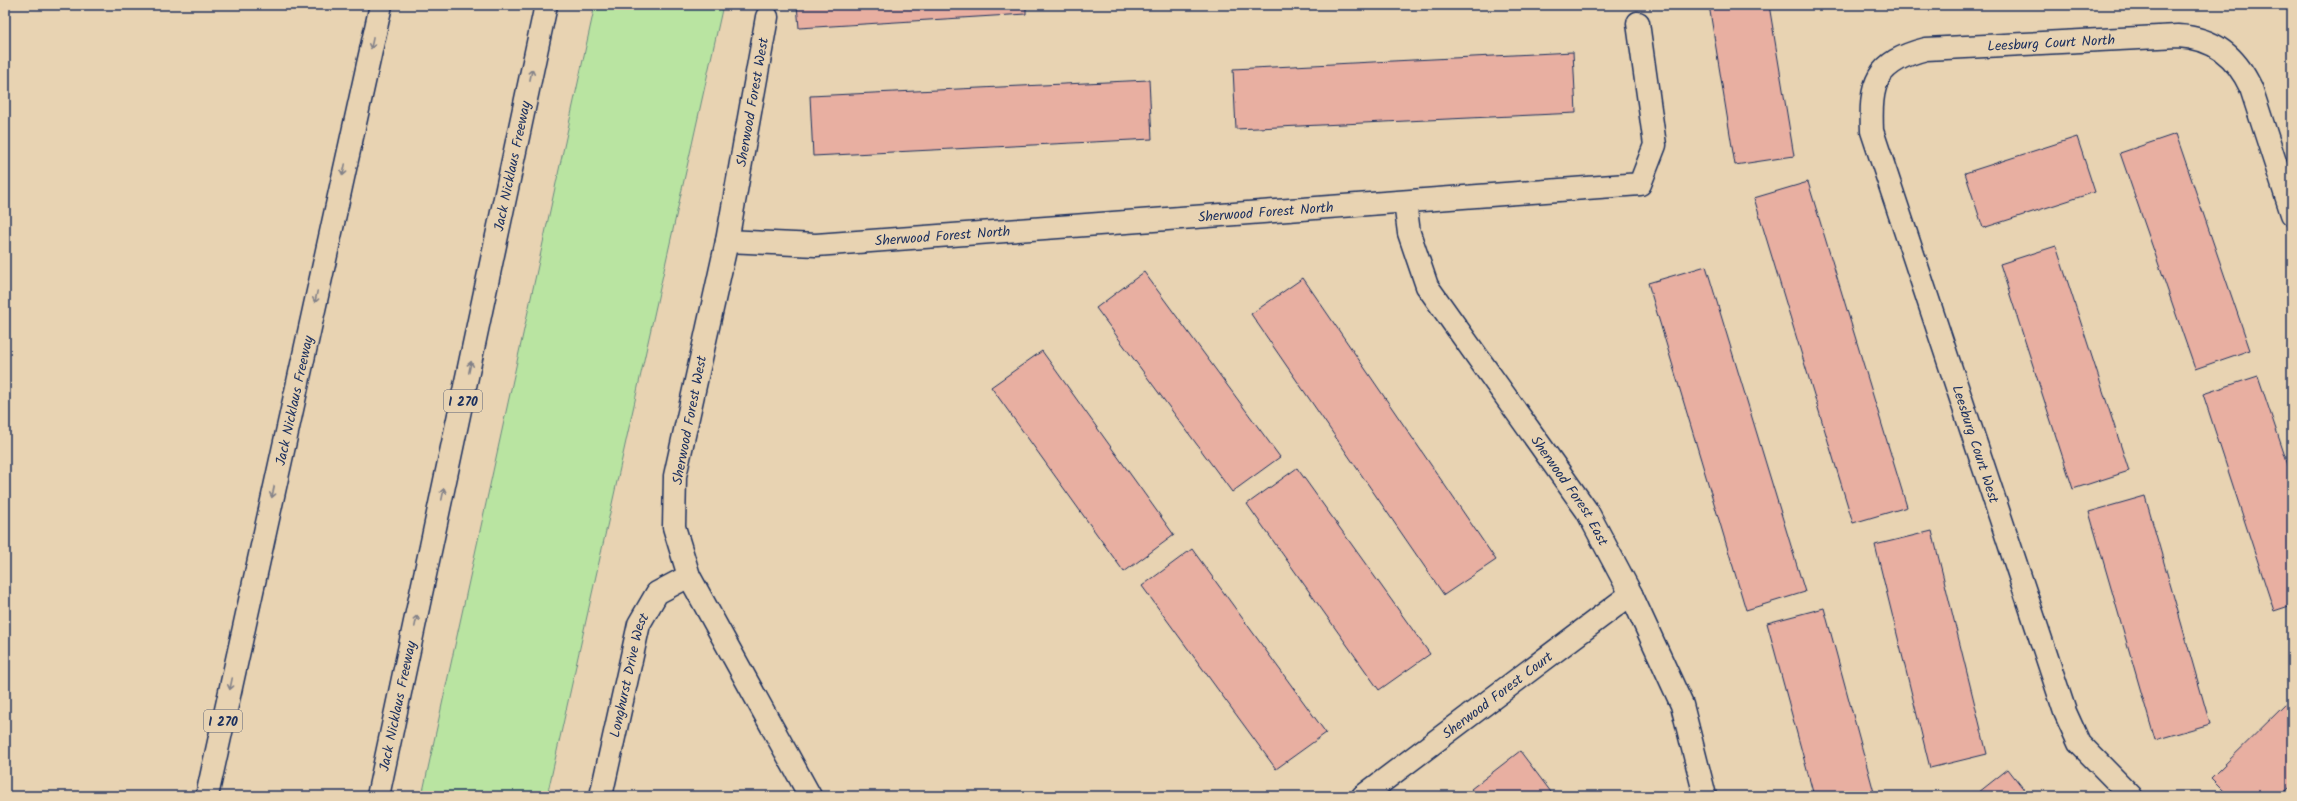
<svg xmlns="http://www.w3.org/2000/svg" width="2297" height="801" font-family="Kalam,sans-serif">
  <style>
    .green { fill: #b9e4a1; stroke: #6a8a80 }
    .building { fill: #e8afa1; stroke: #1b2f5e }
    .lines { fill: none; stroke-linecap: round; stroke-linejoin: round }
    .street-casing { stroke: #1b2f5e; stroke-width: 25 }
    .highway-casing { stroke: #1b2f5e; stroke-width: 25 }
    .street { stroke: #e8d3b2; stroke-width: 22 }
    .highway { stroke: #e8d3b2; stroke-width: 22 }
    .oneway { stroke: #828188 }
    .labels { text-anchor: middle; stroke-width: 3.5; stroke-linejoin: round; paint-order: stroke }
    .shield { fill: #e8d3b2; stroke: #586077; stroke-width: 1 }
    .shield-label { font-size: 13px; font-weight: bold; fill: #1b2f5e }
    .street-label { font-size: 14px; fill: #1b2f5e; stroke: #e8d3b2 }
  </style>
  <rect width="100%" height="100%" fill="#e8d3b2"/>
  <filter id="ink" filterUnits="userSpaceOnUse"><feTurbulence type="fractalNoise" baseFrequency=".025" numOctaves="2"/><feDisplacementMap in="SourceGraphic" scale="8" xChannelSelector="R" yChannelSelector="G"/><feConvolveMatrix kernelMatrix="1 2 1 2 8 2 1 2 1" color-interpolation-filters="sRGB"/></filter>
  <g filter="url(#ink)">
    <path class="green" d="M595 5H723L547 796H422Z"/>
    <g class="building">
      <path d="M797 5H1026V14L799 28Z"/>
      <path d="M1054 5H1112L1054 7Z"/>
      <path d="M1709 5H1769L1794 156 1735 165Z"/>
      <path d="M1573 52 1576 113 1236 129 1233 69Z"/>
      <path d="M1149 80 1152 139 813 156 810 96Z"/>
      <path d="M2176 134 2250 350 2195 369 2120 153Z"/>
      <path d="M2077 137 2095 192 1983 228 1965 173Z"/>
      <path d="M1808 182 1907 507 1853 523 1754 198Z"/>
      <path d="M2056 246 2129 471 2073 489 2000 264Z"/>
      <path d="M1706 266 1805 592 1746 610 1648 283Z"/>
      <path d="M1144 272 1280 457 1232 492 1096 308Z"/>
      <path d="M1303 278 1496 560 1444 595 1251 314Z"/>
      <path d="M1042 351 1174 535 1124 572 991 387Z"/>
      <path d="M2258 376 2292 477V605L2274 611 2203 394Z"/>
      <path d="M1297 468 1430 654 1379 690 1247 504Z"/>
      <path d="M2145 496 2210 724 2155 740 2089 512Z"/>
      <path d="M1932 531 1987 754 1930 768 1875 545Z"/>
      <path d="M1192 549 1326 733 1276 769 1142 586Z"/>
      <path d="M1824 608 1875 796H1814L1767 623Z"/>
      <path d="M2292 698V785L2281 796H2229L2211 778Z"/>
      <path d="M1520 751 1554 796H1476L1471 789Z"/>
      <path d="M2008 769 2029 796H1974Z"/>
    </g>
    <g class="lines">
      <defs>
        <g id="street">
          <path d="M767 17 727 241 675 476 674 527 689 576 810 796"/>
          <path id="s1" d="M1405 202 1409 233 1427 286 1587 511 1631 594 1682 705 1705 796"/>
          <path id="s2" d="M727 241 816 245 1640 184 1655 145 1638 23"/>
          <path id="s3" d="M601 796 639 624 657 593 689 576"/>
          <path id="s4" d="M1363 796 1631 594"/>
          <path id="s5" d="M2131 796 2079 743 2065 712 1872 131C1870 83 1875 62 1926 49L2178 36C2214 38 2236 56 2251 88L2292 214"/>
        </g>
        <g id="highway">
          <path id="s6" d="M207 796 381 5"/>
          <path id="s7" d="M378 796 546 5"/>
        </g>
      </defs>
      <use href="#street" class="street-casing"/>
      <use href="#highway" class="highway-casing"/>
      <use href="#street" class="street"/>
      <use href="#highway" class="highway"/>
    </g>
    <defs><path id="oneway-shaft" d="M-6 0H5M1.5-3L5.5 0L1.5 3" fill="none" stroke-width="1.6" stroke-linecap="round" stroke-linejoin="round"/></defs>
    <g class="oneway">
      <use href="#oneway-shaft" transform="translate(372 43) rotate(102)"/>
      <use href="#oneway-shaft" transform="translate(531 75) rotate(-78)"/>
      <use href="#oneway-shaft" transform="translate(344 170) rotate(102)"/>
      <use href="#oneway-shaft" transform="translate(316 297) rotate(102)"/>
      <use href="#oneway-shaft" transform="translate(470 367) rotate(-78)"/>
      <use href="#oneway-shaft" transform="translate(273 492) rotate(102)"/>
      <use href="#oneway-shaft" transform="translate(443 494) rotate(-78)"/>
      <use href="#oneway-shaft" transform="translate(416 621) rotate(-78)"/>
      <use href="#oneway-shaft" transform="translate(231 684) rotate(102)"/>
    </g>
  </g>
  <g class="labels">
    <g class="shield">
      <rect x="444" y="390" width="38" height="22" rx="3"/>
      <rect x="204" y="710" width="38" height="22" rx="3"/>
    </g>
    <g class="shield-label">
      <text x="463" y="406">I 270</text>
      <text x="223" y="726">I 270</text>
    </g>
    <g class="street-label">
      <text dy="5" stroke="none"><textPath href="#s5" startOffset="957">Leesburg Court North</textPath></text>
      <text transform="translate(752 102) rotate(-80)" y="5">Sherwood Forest West</text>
      <text dy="5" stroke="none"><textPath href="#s7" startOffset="644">Jack Nicklaus Freeway</textPath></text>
      <text dy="5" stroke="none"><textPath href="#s2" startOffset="540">Sherwood Forest North</textPath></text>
      <text dy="5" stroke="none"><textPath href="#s2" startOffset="216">Sherwood Forest North</textPath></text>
      <text dy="5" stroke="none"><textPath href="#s6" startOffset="405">Jack Nicklaus Freeway</textPath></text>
      <text transform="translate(689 420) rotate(-79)" y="5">Sherwood Forest West</text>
      <text transform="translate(1976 444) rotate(72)" y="5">Leesburg Court West</text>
      <text dy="5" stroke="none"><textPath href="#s1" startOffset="337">Sherwood Forest East</textPath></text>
      <text dy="5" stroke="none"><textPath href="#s3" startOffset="124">Longhurst Drive West</textPath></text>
      <text dy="5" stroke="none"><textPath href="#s4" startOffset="168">Sherwood Forest Court</textPath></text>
      <text dy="5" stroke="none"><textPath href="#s7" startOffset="92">Jack Nicklaus Freeway</textPath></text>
    </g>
  </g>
  <rect width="2297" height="801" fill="none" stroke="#e8d3b2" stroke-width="20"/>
  <rect x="10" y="10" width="2277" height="781" fill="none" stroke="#1b2f5e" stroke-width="1.5" filter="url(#ink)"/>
</svg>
